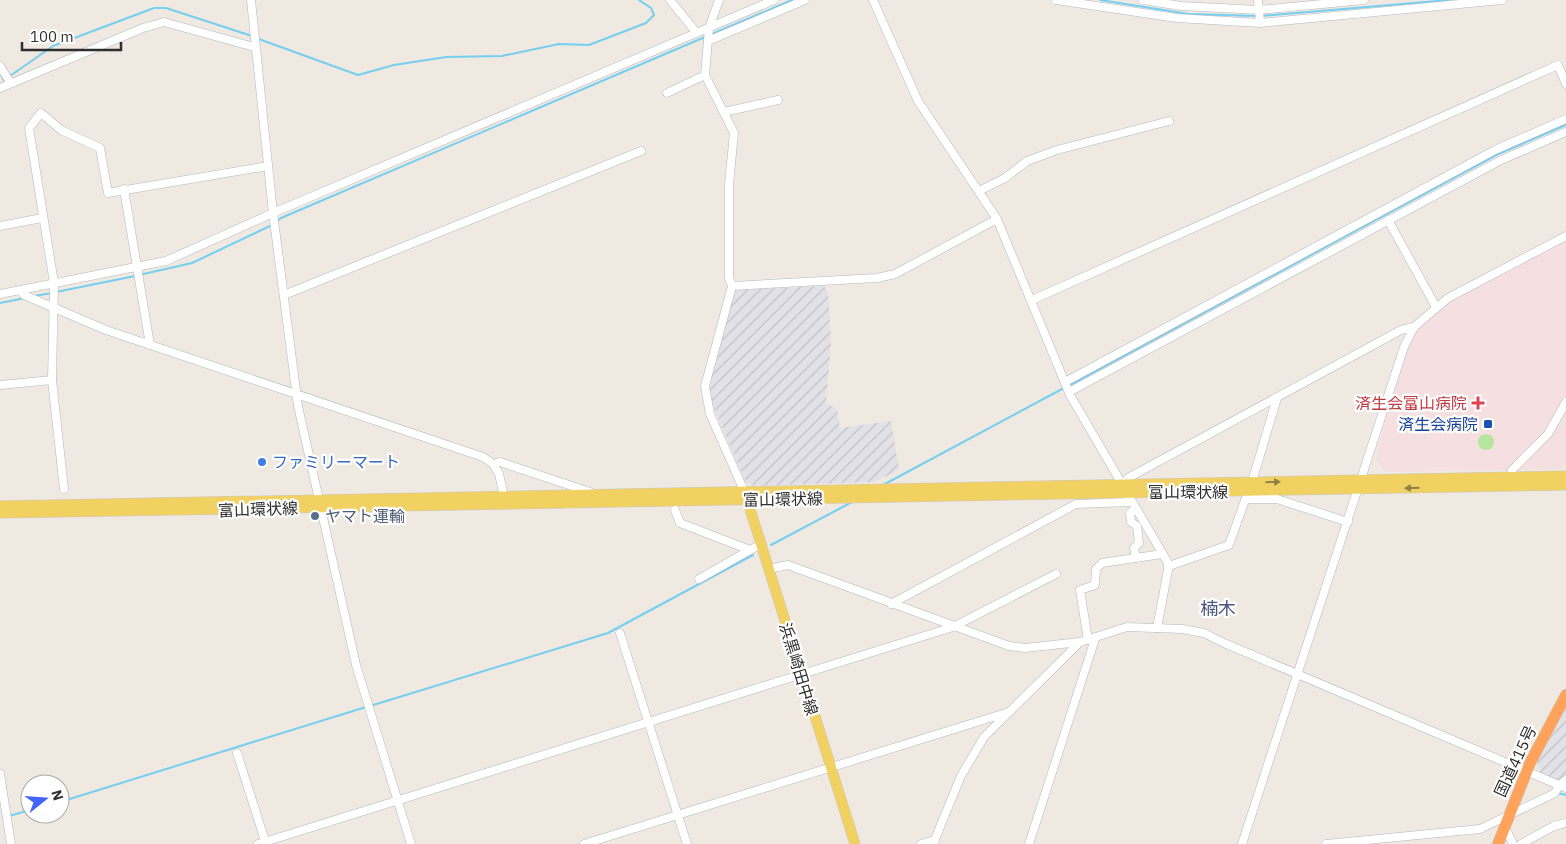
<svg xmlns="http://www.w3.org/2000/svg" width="1566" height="844" font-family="'IBM Plex Sans','Noto Sans JP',sans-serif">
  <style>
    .industrial { fill: url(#industrial-furrows) }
    .medical { fill: #f5dfe0 }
    .grass { fill: #b6e59e }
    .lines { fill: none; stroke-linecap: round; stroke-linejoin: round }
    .stream { stroke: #75cff0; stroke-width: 2 }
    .minor-casing { stroke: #b4b7c1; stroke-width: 9 }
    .major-casing { stroke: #c9c9c9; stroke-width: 11 }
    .highway-casing { stroke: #c9c9c9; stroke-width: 12 }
    .minor { stroke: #fff; stroke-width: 8 }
    .major { stroke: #f2d163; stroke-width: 10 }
    .highway { stroke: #ffa35c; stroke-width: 11 }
    .oneway { fill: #908048 }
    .health-dot { fill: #e0444e; stroke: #fff; stroke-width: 2 }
    .transit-dot { fill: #1a4fb4; stroke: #fff; stroke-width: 2 }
    .shop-dot { fill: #3f7fe0; stroke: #fff; stroke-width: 2 }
    .service-dot { fill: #5c6f8a; stroke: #fff; stroke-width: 2 }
    .labels { text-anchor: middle; stroke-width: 4.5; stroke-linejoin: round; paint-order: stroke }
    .health-label { font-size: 16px; fill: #be3a42; stroke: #fff; text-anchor: end }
    .transit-label { font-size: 16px; fill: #164399; stroke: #fff; text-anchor: end }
    .shop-label { font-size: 16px; fill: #366cbe; stroke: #fff; text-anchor: start }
    .street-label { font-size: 16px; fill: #2e2e2e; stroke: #fff }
    .service-label { font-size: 16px; fill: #4e5e75; stroke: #fff; text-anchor: start }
    .neighbourhood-label { font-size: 18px; fill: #4d5680; stroke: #fff }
  </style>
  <defs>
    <pattern id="industrial-furrows" width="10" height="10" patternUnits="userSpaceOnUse" patternTransform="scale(1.25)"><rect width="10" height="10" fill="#e3e1e8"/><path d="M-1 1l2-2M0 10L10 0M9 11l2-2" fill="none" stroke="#c3c1c7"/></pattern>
  </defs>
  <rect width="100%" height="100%" fill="#efe9e1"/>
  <g class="industrial">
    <path d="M824 286 828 293 831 341 826 403 837 409 840 428 891 421 899 470 874 482 754 486 746 482 710 399V382L735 290Z"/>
    <path d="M1566 707V776L1561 781 1541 773 1537 763Z"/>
  </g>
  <path class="medical" d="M1566 237V462L1562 469 1385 472 1376 460 1404 347 1431 310Z"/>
  <circle class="grass" cx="1486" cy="442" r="8"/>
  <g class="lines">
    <g class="stream">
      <path d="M1100 0 1189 14 1256 16"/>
      <path d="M1261 16 1449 0"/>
      <path d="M712 34 792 0"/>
      <path d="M256 38 358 75 394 65 446 57 502 56 559 44 589 45 646 23 654 15 651 8 639 0"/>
      <path d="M0 73 4 80 6 78"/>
      <path d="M10 76 53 46 154 8H166L252 36"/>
      <path d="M276 222 281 218 705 37"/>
      <path d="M139 275 192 263 272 225"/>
      <path d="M56 292 135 276"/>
      <path d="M34 296 52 293"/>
      <path d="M0 303 25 298"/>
      <path d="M1068 386 1498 154 1566 125"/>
      <path d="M883 485 1064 388"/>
      <path d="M771 545 852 502"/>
      <path d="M370 706 608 633 753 555"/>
      <path d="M1557 793 1566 795"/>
      <path d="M60 802 366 707"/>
      <path d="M9 816 30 810"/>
    </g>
    <defs>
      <g id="minor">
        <path d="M251 0 273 213 298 406 356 665 411 844"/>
        <path d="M670 0 696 32"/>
        <path d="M719 0 709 28 705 75 734 133 729 184V278L732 286 877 278 895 274 997 219"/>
        <path d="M873 0 918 101 997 219 1070 395 1168 563V570L1157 628"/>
        <path d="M1056 0 1177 18 1260 23"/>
        <path d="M1143 0 1181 6 1259 10 1258 0"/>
        <path d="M1364 0 1259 10 1260 23 1502 0"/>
        <path d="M708 41 805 0"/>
        <path d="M0 66 10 82"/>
        <path d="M0 88 143 28 164 22 254 47"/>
        <path d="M667 93 705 75"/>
        <path d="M724 112 778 100"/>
        <path d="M124 189 150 345"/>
        <path d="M979 191 1005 178 1027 161 1057 150 1169 121"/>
        <path d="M1388 220 1436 307"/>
        <path d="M0 226 42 218"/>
        <path d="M732 286 705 386 710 414 745 493"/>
        <path d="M20 290 24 295 106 330 483 457 493 464 500 462 590 492"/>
        <path d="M0 294 166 261 273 213 774 0"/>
        <path d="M284 295 641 151"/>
        <path d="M1032 300 1558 65 1566 84"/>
        <path d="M1065 382 1495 150 1566 119"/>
        <path d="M0 385 52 380"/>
        <path d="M1069 392 1501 160 1566 132"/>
        <path d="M493 464 499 474 504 496"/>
        <path d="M1509 481 1512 470 1548 434 1566 402"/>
        <path d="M1252 482 1277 398"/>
        <path d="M1121 486 1128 478 1401 330 1414 327"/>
        <path d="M64 489 52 380 54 283 29 128 41 113 61 130 100 148 108 193 268 166"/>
        <path d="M1247 499H1277L1348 522"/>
        <path d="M675 510 680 523 750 550 760 545"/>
        <path d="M1135 510 1130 513 1131 522 1137 526 1139 543 1134 548 1136 558"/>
        <path d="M1169 566 1229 545 1248 492"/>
        <path d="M768 569 788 565 1009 646 1025 648 1080 642 1127 627 1182 629 1204 633 1224 643 1566 788"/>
        <path d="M699 579 750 550"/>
        <path d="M891 604 1076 504 1131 502"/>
        <path d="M620 633 687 844"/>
        <path d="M1088 640 1080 590 1095 585 1096 569 1102 563 1162 554"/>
        <path d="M237 753 266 844"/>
        <path d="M0 774 11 844"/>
        <path d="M1504 825 1513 844"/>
        <path d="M258 844 953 627 1056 574"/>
        <path d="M584 844 1009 712"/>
        <path d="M921 844 935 840"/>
        <path d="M933 844 961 776 984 737 1080 642"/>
        <path d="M1029 844 1095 639"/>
        <path d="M1242 844 1404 347 1414 327 1448 298 1566 236"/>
        <path d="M1326 844 1480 829 1555 793 1559 785 1566 780"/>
        <path d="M1521 844 1554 826 1566 823"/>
      </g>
      <g id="major">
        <path d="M745 493 855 844"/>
        <path d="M0 506 1566 476"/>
        <path d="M0 513 1566 485"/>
      </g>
      <path id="highway" d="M1498 844 1530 763 1566 695"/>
    </defs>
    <use href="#minor" class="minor-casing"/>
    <use href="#major" class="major-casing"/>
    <use href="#highway" class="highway-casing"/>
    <use href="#minor" class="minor"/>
    <use href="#major" class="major"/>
    <use href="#highway" class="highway"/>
  </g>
  <defs><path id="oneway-solid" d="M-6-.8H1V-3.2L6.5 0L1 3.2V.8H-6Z" transform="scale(1.25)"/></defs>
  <g class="oneway">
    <use href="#oneway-solid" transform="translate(1273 482) rotate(-1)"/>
    <use href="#oneway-solid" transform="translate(1412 488) rotate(179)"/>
  </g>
  <path class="health-dot" d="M1475.5 395.5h5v5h5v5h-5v5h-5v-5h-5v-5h5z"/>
  <rect class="transit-dot" x="1483" y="419" width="10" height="10" rx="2.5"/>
  <circle class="shop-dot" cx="262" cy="462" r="5"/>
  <circle class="service-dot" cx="315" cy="516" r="5"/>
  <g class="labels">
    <g class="health-label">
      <text x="1467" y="409">済生会富山病院</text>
    </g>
    <g class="transit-label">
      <text x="1478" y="430">済生会病院</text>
    </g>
    <g class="shop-label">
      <text x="272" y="468">ファミリーマート</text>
    </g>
    <g class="street-label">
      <text x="1188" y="498">富山環状線</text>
      <text transform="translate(783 499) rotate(-1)" y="6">富山環状線</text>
      <text transform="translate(258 509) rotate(-2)" y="6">富山環状線</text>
      <text transform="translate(799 669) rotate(73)" y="6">浜黒崎田中線</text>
      <text transform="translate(1515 761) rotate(-65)" y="6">国道415号</text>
    </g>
    <g class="service-label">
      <text x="325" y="522">ヤマト運輸</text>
    </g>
    <g class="neighbourhood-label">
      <text x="1218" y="615">楠木</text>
    </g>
  </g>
  <g transform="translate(45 799) rotate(73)"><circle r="24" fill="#ffffff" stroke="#ababab"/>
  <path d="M0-4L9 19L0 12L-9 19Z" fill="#4264fb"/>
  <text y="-8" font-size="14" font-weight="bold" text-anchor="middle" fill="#2e2e2e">N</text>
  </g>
  <path d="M22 42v8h99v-8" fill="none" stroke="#2e2e2e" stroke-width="2.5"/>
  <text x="30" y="42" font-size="15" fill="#2e2e2e" stroke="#ffffff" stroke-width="4" paint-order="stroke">100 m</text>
</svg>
